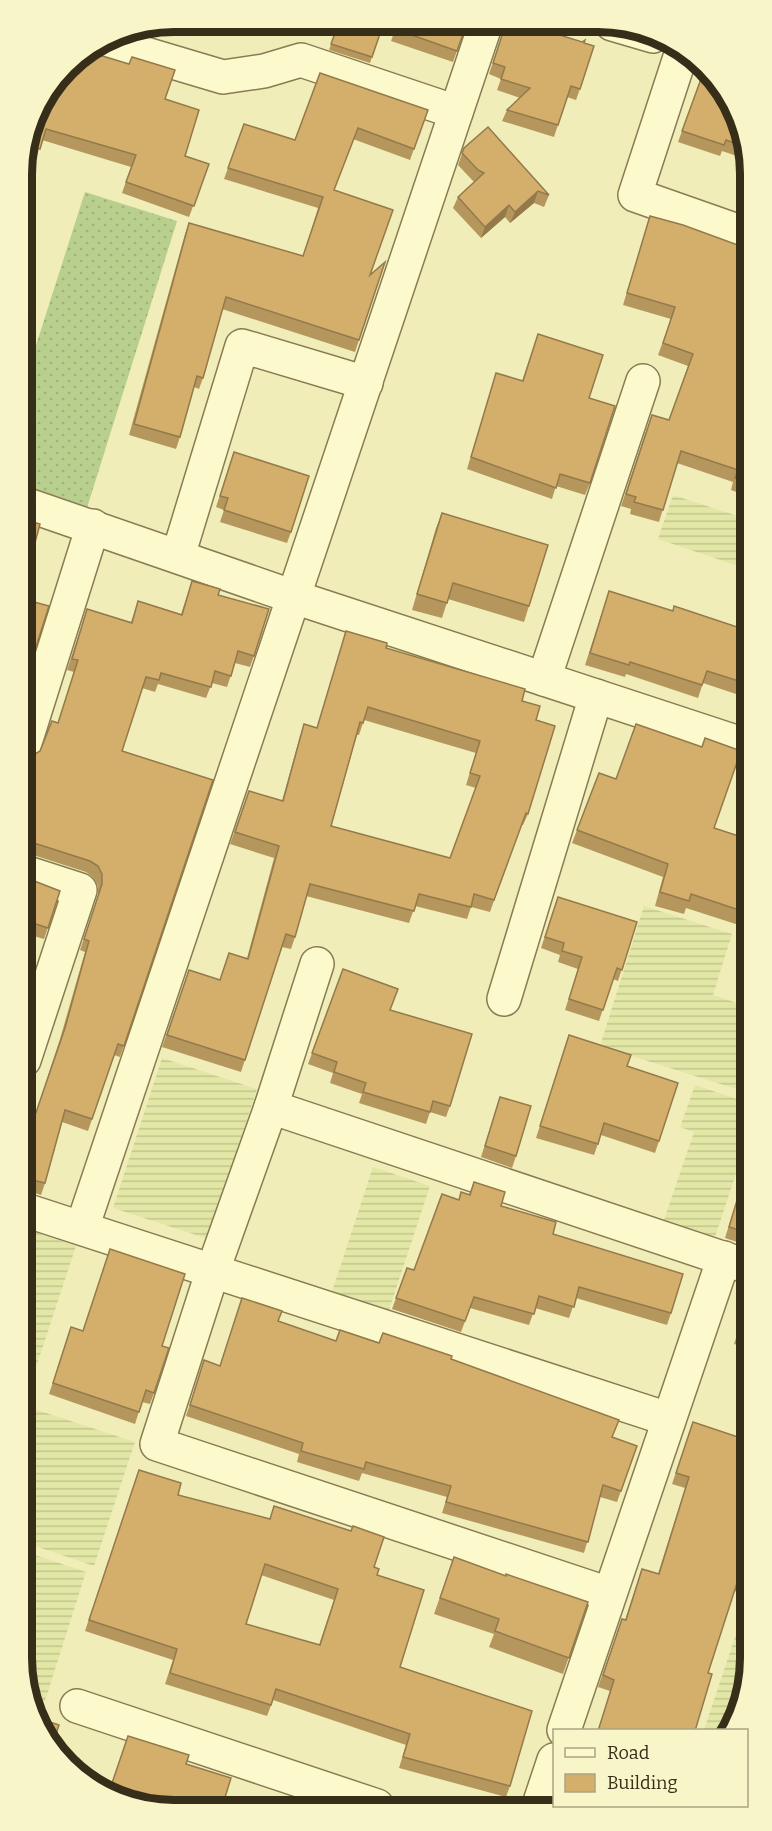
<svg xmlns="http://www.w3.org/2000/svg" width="772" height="1831" font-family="Bitter,serif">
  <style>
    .farmland { fill: url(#farmland-rules) }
    .grass { fill: url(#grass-dots) }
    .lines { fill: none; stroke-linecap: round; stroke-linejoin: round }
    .minor-casing { stroke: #887c53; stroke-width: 36 }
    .minor { stroke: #fcf9cc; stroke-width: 33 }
    .wall { fill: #b5965c; fill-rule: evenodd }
    .shaded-wall { fill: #947a4b }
    .building { fill: #d3af6b; stroke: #947a4b; stroke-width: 1.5; fill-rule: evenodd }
    .rim { fill: none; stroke: #362e19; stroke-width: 8 }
  </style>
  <defs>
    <pattern id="farmland-rules" width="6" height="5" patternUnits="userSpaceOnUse" patternTransform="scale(1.5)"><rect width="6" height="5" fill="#e2e7a6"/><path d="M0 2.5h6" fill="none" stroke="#c2c68e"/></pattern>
    <pattern id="grass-dots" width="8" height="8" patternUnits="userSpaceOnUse" patternTransform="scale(1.5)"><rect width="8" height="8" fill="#b8cf8d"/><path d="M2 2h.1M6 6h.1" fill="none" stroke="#9fb279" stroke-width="1.8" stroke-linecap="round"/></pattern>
  </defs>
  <rect width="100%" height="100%" fill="#f1edb9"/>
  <g class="farmland">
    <path d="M673 495 747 519V569L658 539Z"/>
    <path d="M644 906 732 934 713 995 749 1007V1093L600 1046Z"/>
    <path d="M162 1058 257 1089 208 1239 113 1208Z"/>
    <path d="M695 1085 749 1103V1134L715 1237 664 1220 694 1132 680 1127Z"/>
    <path d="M373 1167 430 1186 389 1310 332 1292Z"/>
    <path d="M25 1229 76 1246 25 1401Z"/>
    <path d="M25 1406 135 1442 94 1566 26 1543Z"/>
    <path d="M26 1552 86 1572 45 1701H28L26 1697Z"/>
    <path d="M750 1592 751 1667 740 1716 730 1730H704Z"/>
  </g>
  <path class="grass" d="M85 192 177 221 86 511 22 492V389Z"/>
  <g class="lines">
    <defs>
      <g id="minor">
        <path d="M612 24 653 36"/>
        <path d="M102 41 223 77 264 71 301 60 456 112"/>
        <path d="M682 51 635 195 746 234"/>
        <path d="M22 503 294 597 748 746"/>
        <path d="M178 556 242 346 366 383"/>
        <path d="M544 679 643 381"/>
        <path d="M23 749 93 526"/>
        <path d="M24 872 80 890 24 1060"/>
        <path d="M504 999 596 696"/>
        <path d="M271 1107 317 964"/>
        <path d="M25 1210 668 1419"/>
        <path d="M82 1228 486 23"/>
        <path d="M609 1594 157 1444 213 1270 271 1107 749 1267"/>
        <path d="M77 1706 377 1806"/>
        <path d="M564 1730 724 1258"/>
        <path d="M539 1805 554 1760"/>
      </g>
    </defs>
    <use href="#minor" class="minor-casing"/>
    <use href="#minor" class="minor"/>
  </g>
  <g class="wall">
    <path d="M339 22H384L370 63 329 50Z"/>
    <path d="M398 22 467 23 453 62 391 41Z"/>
    <path d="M506 23 584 43 580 89 576 100 567 97 554 137 502 121 507 110 520 98 497 90 501 79 489 74Z"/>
    <path d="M705 68 746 134V159L722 151 720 156 678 142Z"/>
    <path d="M165 99 185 156 209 164 189 217 122 193 131 167 42 140 35 161 23 157 37 106Z"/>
    <path d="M428 110 410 160 353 139 334 190 370 275 385 262 355 352 222 309 203 378 199 389 194 387 180 437 176 449 129 435 185 234 189 223 303 256 318 208 224 179 244 124 295 140Z"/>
    <path d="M464 148 549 195 544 207 534 203 510 223 505 217 481 238 453 208 458 197 474 182 458 165Z"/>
    <path d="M650 216 746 248 747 496 731 490 733 482 677 463 659 522 630 514 631 509 621 506 647 428 669 420 688 366 658 355 671 319 623 305Z"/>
    <path d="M538 334 589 398 590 483 585 495 556 486 552 499 467 469 496 373 522 381Z"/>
    <path d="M234 452 291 532 287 543 220 522 224 510 216 507Z"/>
    <path d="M442 513 529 606 524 622 448 599 442 618 412 610 436 528Z"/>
    <path d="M192 581 218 595 254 656 250 667 235 663 227 687 212 683 206 698 158 684 155 692 142 688 122 751 213 780 120 1057 114 1055 88 1131 62 1122 45 1183 41 1195 25 1190 24 1129 30 1130 60 1039 85 952 80 950 98 896V886L93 877 86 872 30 854H23V756H32L40 751 58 723 74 672 67 670 87 609 131 622 138 601 181 614Z"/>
    <path d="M609 591 673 611 743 629 747 614 748 698 703 683 698 698 626 674 625 677 585 665Z"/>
    <path d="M23 599 36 647 31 661 23 659Z"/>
    <path d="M346 631 386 648 522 701 536 720 528 814 523 825H521L490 912 471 907 467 919 415 906 409 923 306 896 295 937 291 949 282 947 241 1072 162 1047 189 970 220 980 229 953 247 958 274 858 230 844 249 791 282 801 300 736 304 724 317 728ZM364 720 476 753 466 785 476 788 450 858 331 826 357 735H359Z"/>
    <path d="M599 773 714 828 748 839V928L686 908 684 914 655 906 663 877 572 843Z"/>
    <path d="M24 877 60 891 44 939 30 935Z"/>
    <path d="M554 908 637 922 618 981 613 979 599 1021 565 1010 578 969 558 962 560 955 541 948Z"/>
    <path d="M748 955 749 989 739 986Z"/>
    <path d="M343 969 390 1010 450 1106 446 1117 430 1112 426 1124 359 1103 362 1094 330 1083 333 1073 308 1064Z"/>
    <path d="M569 1035 627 1066 659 1141 655 1153 601 1135 594 1155 536 1138Z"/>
    <path d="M500 1097 516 1156 512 1168 481 1157Z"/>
    <path d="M749 1176V1246L725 1238 741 1187 745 1188Z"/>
    <path d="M474 1182 501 1206 553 1234 671 1313 667 1325 576 1298 569 1318 535 1308 529 1325 470 1308 461 1332 392 1309 407 1268 414 1270 458 1200 469 1194Z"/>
    <path d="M750 1296V1368L737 1364 742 1346 734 1344Z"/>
    <path d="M278 1321 336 1341 379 1343 451 1359 612 1437 637 1446 617 1502 600 1497 584 1553 442 1513 447 1497 362 1473 359 1481 297 1462 299 1454 186 1416 204 1360 219 1366Z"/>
    <path d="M82 1331 162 1346 154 1393 150 1404 142 1402 135 1424 49 1394 67 1339Z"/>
    <path d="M689 1433 745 1582 741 1593 734 1591 708 1673 695 1731H598L610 1691 598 1687 622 1619 625 1620 642 1569 658 1574 685 1488 672 1484Z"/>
    <path d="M139 1470 178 1495 374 1567 400 1667 510 1786 506 1797 399 1768 406 1745 273 1700 267 1716 165 1684 173 1660 85 1631ZM261 1575 334 1600 319 1645 246 1624Z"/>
    <path d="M454 1557 506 1576 588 1602 563 1674 489 1647 494 1634 434 1614Z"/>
  </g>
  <g class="shaded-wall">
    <path d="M538 191 534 203 510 223 515 212Z"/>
    <path d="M509 205 505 217 481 238 485 227Z"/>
    <path d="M25 842 34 843 30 854H23V843Z"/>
  </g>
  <g class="building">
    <path d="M339 22H384L372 57 331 44Z"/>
    <path d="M398 22 467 23 457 51 395 29Z"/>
    <path d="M506 23H521L582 42 585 40 584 43 594 46 580 89 571 86 558 125 507 110 530 88 501 79 505 67 493 63Z"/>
    <path d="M86 51 129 64 132 57 175 70 165 99 199 110 185 156 209 164 194 206 126 182 136 155 46 129 40 149 26 145 37 106 73 59 77 56 83 58Z"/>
    <path d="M705 68 746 134V147L726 140 724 145 682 131Z"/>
    <path d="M320 73 428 110 414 149 358 128 334 190 393 210 370 275 385 262 359 340 226 297 203 378 197 376 180 437 134 424 189 223 303 256 323 197 228 168 244 124 295 140Z"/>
    <path d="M488 127 549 195 538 191 515 212 509 205 485 227 458 197 484 173 478 170 462 153 464 148Z"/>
    <path d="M650 216 683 225 746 248 747 482 735 478 738 470 681 451 663 510 634 502 636 497 626 494 652 415 669 420 693 354 663 343 675 307 627 293Z"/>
    <path d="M538 334 603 355 589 398 615 406 590 483 560 474 556 488 471 457 496 373 523 381Z"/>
    <path d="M234 452 309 476 291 532 224 510 228 498 220 496Z"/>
    <path d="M442 513 548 545 529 606 453 583 447 603 417 594Z"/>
    <path d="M22 519 40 524 23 587Z"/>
    <path d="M192 581 220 589 218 595 269 609 254 656 238 651 231 676 215 671 211 687 161 673 159 680 146 677 122 751 213 780 124 1046 118 1044 92 1119 65 1110 45 1183 24 1178V1129L30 1130 65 1028 89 941 84 939 102 884V874L98 866 90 861 34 843H23V756H32L40 751 52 721 58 723 78 660 72 659 87 609 132 623 138 601 182 615Z"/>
    <path d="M609 591 673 611 674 606 743 629 747 616 748 684 707 671 702 685 630 662 629 665 590 653Z"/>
    <path d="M23 599 49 606 36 647 23 643Z"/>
    <path d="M346 631 387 643 386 648 525 689 522 701 540 706 536 720 555 726 528 814 526 813 494 900 474 894 471 907 419 894 414 911 310 884 295 937 286 934 245 1060 167 1035 189 970 220 980 229 953 248 959 279 846 235 832 249 791 283 801 304 724 317 728ZM368 707 480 741 470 773 480 776 450 858 331 826 360 722 363 723Z"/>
    <path d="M636 724 702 747 705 738 741 751 714 828 748 839V913L691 894 689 901 660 892 668 864 577 830 599 773 616 779Z"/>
    <path d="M24 877 60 891 48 928 33 923 24 954Z"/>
    <path d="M558 897 637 922 622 970 617 968 603 1010 569 999 582 957 562 951 564 943 545 937Z"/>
    <path d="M748 957 749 974 744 973Z"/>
    <path d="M343 969 398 989 390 1010 472 1034 450 1106 433 1101 430 1112 363 1092 366 1083 334 1072 337 1062 312 1053Z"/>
    <path d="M569 1035 631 1055 627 1066 678 1083 659 1141 604 1123 598 1144 540 1126Z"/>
    <path d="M500 1097 531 1106 516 1156 485 1146Z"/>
    <path d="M749 1178V1233L729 1227 741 1187 746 1189Z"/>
    <path d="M474 1182 505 1192 501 1206 556 1222 553 1234 683 1274 671 1313 579 1287 574 1307 539 1296 534 1314 474 1297 465 1321 396 1298 407 1268 414 1270 442 1194 459 1200 461 1192 470 1195Z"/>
    <path d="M110 1249 185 1274 162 1346 169 1348 154 1393 146 1390 139 1412 53 1383 71 1327 83 1331Z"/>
    <path d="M750 1297V1350L742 1348 748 1330 739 1328Z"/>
    <path d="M242 1298 282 1311 278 1321 336 1341 340 1330 379 1343 383 1333 452 1356 451 1359 619 1420 612 1437 637 1446 621 1491 603 1485 588 1542 446 1502 451 1486 366 1462 364 1469 301 1451 303 1443 190 1405 204 1360 220 1366Z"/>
    <path d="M693 1422 750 1441V1564L745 1582 738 1580 708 1673 712 1674 695 1731H598L614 1680 603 1675 622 1619 626 1620 642 1569 659 1574 689 1477 676 1473Z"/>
    <path d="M139 1470 181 1483 178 1495 270 1519 274 1506 351 1531 353 1526 384 1537 374 1567 379 1569 377 1575 424 1590 400 1667 532 1711 510 1786 403 1757 410 1734 276 1689 271 1705 170 1673 177 1649 89 1620ZM265 1564 338 1589 320 1645 246 1624Z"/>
    <path d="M454 1557 506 1576V1574L588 1602 569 1658 495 1631 499 1619 440 1598Z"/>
    <path d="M38 1718 59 1725 53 1743Z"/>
    <path d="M128 1736 189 1755 186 1764 231 1778 222 1807H144L110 1789Z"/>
    <path d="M324 1801 341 1806H322Z"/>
  </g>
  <path d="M0 0H772V1831H0ZM174 32H598A142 142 0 0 1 740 174V1658A142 142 0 0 1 598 1800H174A142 142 0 0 1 32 1658V174A142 142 0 0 1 174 32Z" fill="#f8f5c9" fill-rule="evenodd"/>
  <path class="rim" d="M174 32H598A142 142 0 0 1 740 174V1658A142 142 0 0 1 598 1800H174A142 142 0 0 1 32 1658V174A142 142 0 0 1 174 32Z"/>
  <rect x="553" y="1729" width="195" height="78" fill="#f8f5c9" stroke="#aaa583" stroke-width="1.5"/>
  <rect x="565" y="1748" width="30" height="9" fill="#fcf9cc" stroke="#aaa583" stroke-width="1.5"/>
  <text x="607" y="1759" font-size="18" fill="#362e19">Road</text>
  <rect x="565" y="1774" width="30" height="18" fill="#d3af6b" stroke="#aaa583" stroke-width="1.5"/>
  <text x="607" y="1789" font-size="18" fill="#362e19">Building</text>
</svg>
